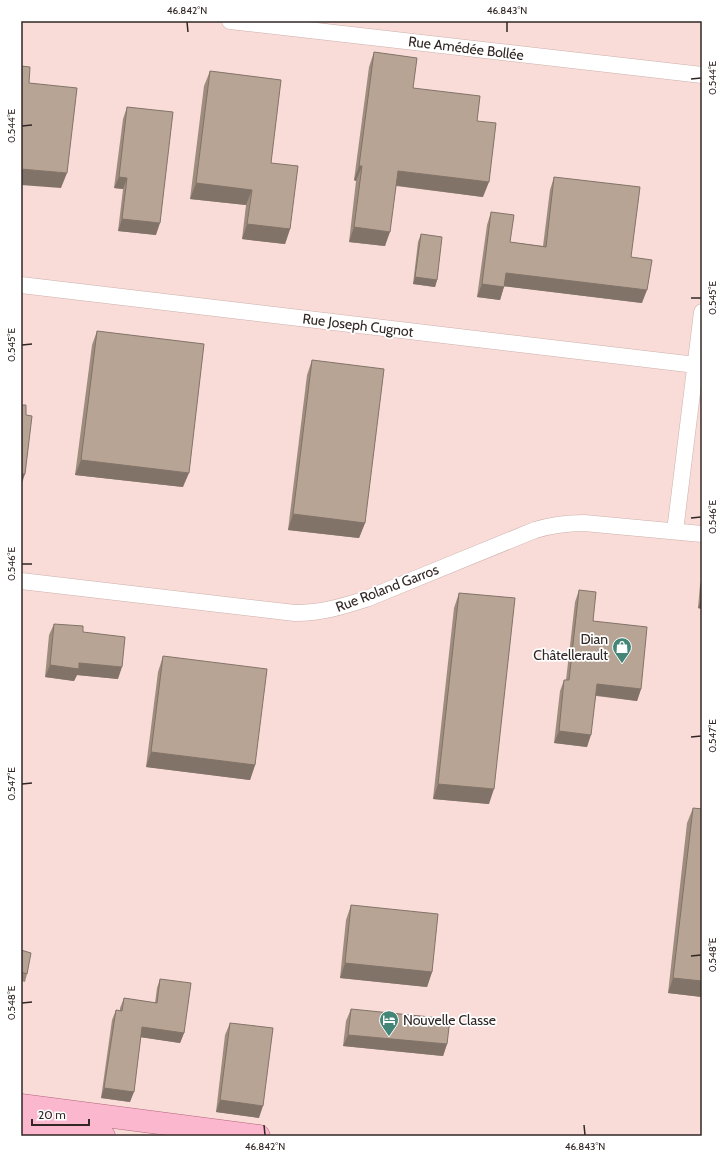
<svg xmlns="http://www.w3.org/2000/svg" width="723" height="1157" font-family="Cabin,sans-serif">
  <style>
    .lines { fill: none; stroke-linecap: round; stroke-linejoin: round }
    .street-casing { stroke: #ccb0ac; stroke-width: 17 }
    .primary-casing { stroke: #b2657d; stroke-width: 23 }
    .street { stroke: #fff; stroke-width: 16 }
    .primary { stroke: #fab7cd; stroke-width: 22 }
    .wall { fill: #9e8d7f }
    .shaded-wall { fill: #817368 }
    .building { fill: #b8a494; stroke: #817368 }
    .ticks { fill: none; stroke: #312725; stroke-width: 1.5 }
    .labels { text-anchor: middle; stroke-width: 3.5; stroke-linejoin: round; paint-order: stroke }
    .street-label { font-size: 14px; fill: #312725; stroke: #fff }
    .poi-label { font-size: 14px; fill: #312725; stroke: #fff; text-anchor: end }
    .neatline { fill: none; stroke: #312725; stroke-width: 1.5 }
    .ticks-label { font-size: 10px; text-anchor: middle; fill: #312725 }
  </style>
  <rect width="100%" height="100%" fill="#f9dcd7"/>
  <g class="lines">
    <defs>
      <g id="street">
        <path d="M230 21 702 75"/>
        <path d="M21 285 696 365"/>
        <path d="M675 531 702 312"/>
        <path d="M21 581 295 613C321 613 341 607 366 599L535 530C552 525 566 523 584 523L702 534"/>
      </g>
      <g id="primary">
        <path d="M21 1105 259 1136"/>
        <path d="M21 1125 104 1136"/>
      </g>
    </defs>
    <use href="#street" class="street-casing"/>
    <use href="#primary" class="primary-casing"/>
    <use href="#street" class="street"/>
    <use href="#primary" class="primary"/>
  </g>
  <g class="wall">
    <path d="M374 52 413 88 477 121 483 197 396 186 385 246 349 242 356 181 354 180 369 67Z"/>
    <path d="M210 71 271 163 290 229 285 244 242 239 246 205 190 199 204 86Z"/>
    <path d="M127 107 156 235 118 231 123 189 114 188 123 119Z"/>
    <path d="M554 177 631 257 642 303 504 286 500 300 477 297 487 225 491 212 510 242 543 246 550 190Z"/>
    <path d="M421 234 437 280 435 287 413 284 418 242Z"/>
    <path d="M97 331 183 487 75 475 92 345Z"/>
    <path d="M312 360 365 523 359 538 288 530 307 375Z"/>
    <path d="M702 579V609L698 608 700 585Z"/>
    <path d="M579 590 593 621 641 689 637 701 596 696 587 747 554 743 560 691 564 680H566L575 602Z"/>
    <path d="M459 593 489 804 433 799 454 608Z"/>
    <path d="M54 624 83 632 118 679 77 675 74 681 45 677 49 635Z"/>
    <path d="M163 656 255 765 250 780 146 767 158 672Z"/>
    <path d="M693 808 702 997 668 993 687 823Z"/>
    <path d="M351 905 432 972 427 987 340 978 346 920Z"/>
    <path d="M21 950 27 974 25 982 21 981Z"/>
    <path d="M160 979 184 1033 180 1043 141 1037 130 1102 101 1098 112 1020 116 1010 120 1011V1008L124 998 155 1003 157 988Z"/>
    <path d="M351 1009 447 1044 443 1056 343 1046 346 1021Z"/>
    <path d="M230 1023 259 1118 216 1112 225 1035Z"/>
  </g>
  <g class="shaded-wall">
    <path d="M359 166H362L356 181 354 180Z"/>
    <path d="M21 169 67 173 61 188 21 185Z"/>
    <path d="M398 171 489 182 483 197 392 185Z"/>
    <path d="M119 177 127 178 123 189 114 188Z"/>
    <path d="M196 183 252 190 246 205 190 199Z"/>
    <path d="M122 219 160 223 156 235 118 231Z"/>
    <path d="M247 224 290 229 285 244 242 239Z"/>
    <path d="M354 227 390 232 385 246 349 242Z"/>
    <path d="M506 273 647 290 642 303 502 286Z"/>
    <path d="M415 277 437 280 435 287 413 284Z"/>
    <path d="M482 284 504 287 500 300 477 297Z"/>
    <path d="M81 460 189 473 183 487 75 475Z"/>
    <path d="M21 474H25L21 486Z"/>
    <path d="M293 514 365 523 359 538 288 530Z"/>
    <path d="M702 597V609L698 608Z"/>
    <path d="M79 663 122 667 118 679 77 675 74 681 45 677 50 665Z"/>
    <path d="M597 684 641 689 637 701 593 695Z"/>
    <path d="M559 731 591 735 587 747 554 743Z"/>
    <path d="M151 752 255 765 250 780 146 767Z"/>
    <path d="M438 784 494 789 489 804 433 799Z"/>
    <path d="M345 963 432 972 427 987 340 978Z"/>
    <path d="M673 978 702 981V997L668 993Z"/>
    <path d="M142 1027 184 1033 180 1043 139 1037Z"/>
    <path d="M348 1035 447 1044 443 1056 343 1046Z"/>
    <path d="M104 1088 134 1092 130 1102 101 1098Z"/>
    <path d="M220 1100 263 1106 259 1118 216 1112Z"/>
  </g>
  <g class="building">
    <path d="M374 52 417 58 413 88 480 96 477 121 496 123 489 182 398 171 390 232 354 227 362 166H359Z"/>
    <path d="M21 66 30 67 29 83 77 88 67 173 21 169Z"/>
    <path d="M210 71 281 80 271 163 298 166 290 229 247 224 252 190 196 183Z"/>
    <path d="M127 107 173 112 160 223 122 219 127 178 119 177Z"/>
    <path d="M554 177 640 187 631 257 652 260 647 290 506 273 504 287 482 284 491 212 514 215 510 242 546 247Z"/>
    <path d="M421 234 442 237 437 280 415 277Z"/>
    <path d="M97 331 204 344 189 473 81 460Z"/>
    <path d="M312 360 384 369 365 523 293 514Z"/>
    <path d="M21 405H26V415L32 416 25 474H21Z"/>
    <path d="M579 590 596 592 593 621 647 627 641 689 597 684 591 735 559 731 564 680H569Z"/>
    <path d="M459 593 515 598 494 789 438 784Z"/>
    <path d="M54 624 83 626V632L125 637 122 667 79 663V669L50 665Z"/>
    <path d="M163 656 267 669 255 765 151 752Z"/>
    <path d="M693 808 702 809V981L673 978Z"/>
    <path d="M351 905 438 914 432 972 345 963Z"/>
    <path d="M21 950 31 953 27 974 21 972Z"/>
    <path d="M160 979 191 983 184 1033 142 1027 134 1092 104 1088 116 1010 122 1011 124 998 157 1003Z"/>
    <path d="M351 1009 450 1019 447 1044 348 1035Z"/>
    <path d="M230 1023 273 1028 263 1106 220 1100Z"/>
  </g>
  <path class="ticks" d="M187 22 188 32M507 22V32M691 79 701 78M22 126 32 125M691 298H701M22 345 32 344M691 518 701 517M22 564H32M691 737 701 736M22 784 32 783M691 956 701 955M22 1003 32 1002M264 1125 265 1135M584 1125 585 1135"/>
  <defs>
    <symbol id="shop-pin" viewBox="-11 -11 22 30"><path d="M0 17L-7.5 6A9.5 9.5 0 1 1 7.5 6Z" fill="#438678" stroke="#fff"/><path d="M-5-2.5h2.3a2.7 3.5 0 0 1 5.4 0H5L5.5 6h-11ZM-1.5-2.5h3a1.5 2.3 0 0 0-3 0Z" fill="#fff"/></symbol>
    <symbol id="hotel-pin" viewBox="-11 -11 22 30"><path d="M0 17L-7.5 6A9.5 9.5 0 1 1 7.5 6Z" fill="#438678" stroke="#fff"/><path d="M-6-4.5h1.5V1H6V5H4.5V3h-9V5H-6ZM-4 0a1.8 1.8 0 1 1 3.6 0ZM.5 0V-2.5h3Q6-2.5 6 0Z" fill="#fff"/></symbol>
  </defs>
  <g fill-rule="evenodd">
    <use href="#shop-pin" x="611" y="636" width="22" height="30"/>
    <use href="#hotel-pin" x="378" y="1009" width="22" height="30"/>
  </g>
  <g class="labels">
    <g class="street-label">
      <text transform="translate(466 48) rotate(7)" y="5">Rue Amédée Bollée</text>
      <text transform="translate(358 325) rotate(7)" y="5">Rue Joseph Cugnot</text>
      <text transform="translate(387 588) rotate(-21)" y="5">Rue Roland Garros</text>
    </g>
    <g class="poi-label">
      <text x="608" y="644">Dian<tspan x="608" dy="16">Châtellerault</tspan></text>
      <text x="403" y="1025" text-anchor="start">Nouvelle Classe</text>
    </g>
  </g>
  <rect width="723" height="1157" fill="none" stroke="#ffffff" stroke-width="44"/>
  <path d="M32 1119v6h57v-6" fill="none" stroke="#312725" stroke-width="2"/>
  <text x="38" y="1119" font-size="12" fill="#312725" stroke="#ffffff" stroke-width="3" paint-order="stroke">20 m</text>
  <rect x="22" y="22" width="679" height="1113" class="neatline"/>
  <g class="ticks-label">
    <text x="187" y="14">46.842°N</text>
    <text x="507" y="14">46.843°N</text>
    <text transform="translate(712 78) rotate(-90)" y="4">0.544°E</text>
    <text transform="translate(11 126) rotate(-90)" y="4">0.544°E</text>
    <text transform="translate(712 298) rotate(-90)" y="4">0.545°E</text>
    <text transform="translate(11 345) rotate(-90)" y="4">0.545°E</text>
    <text transform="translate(712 517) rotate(-90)" y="4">0.546°E</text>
    <text transform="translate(11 564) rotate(-90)" y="4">0.546°E</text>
    <text transform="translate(712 736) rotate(-90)" y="4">0.547°E</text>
    <text transform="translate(11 784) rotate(-90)" y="4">0.547°E</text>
    <text transform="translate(712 955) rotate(-90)" y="4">0.548°E</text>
    <text transform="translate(11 1003) rotate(-90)" y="4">0.548°E</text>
    <text x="265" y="1150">46.842°N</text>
    <text x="585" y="1150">46.843°N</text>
  </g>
</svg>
